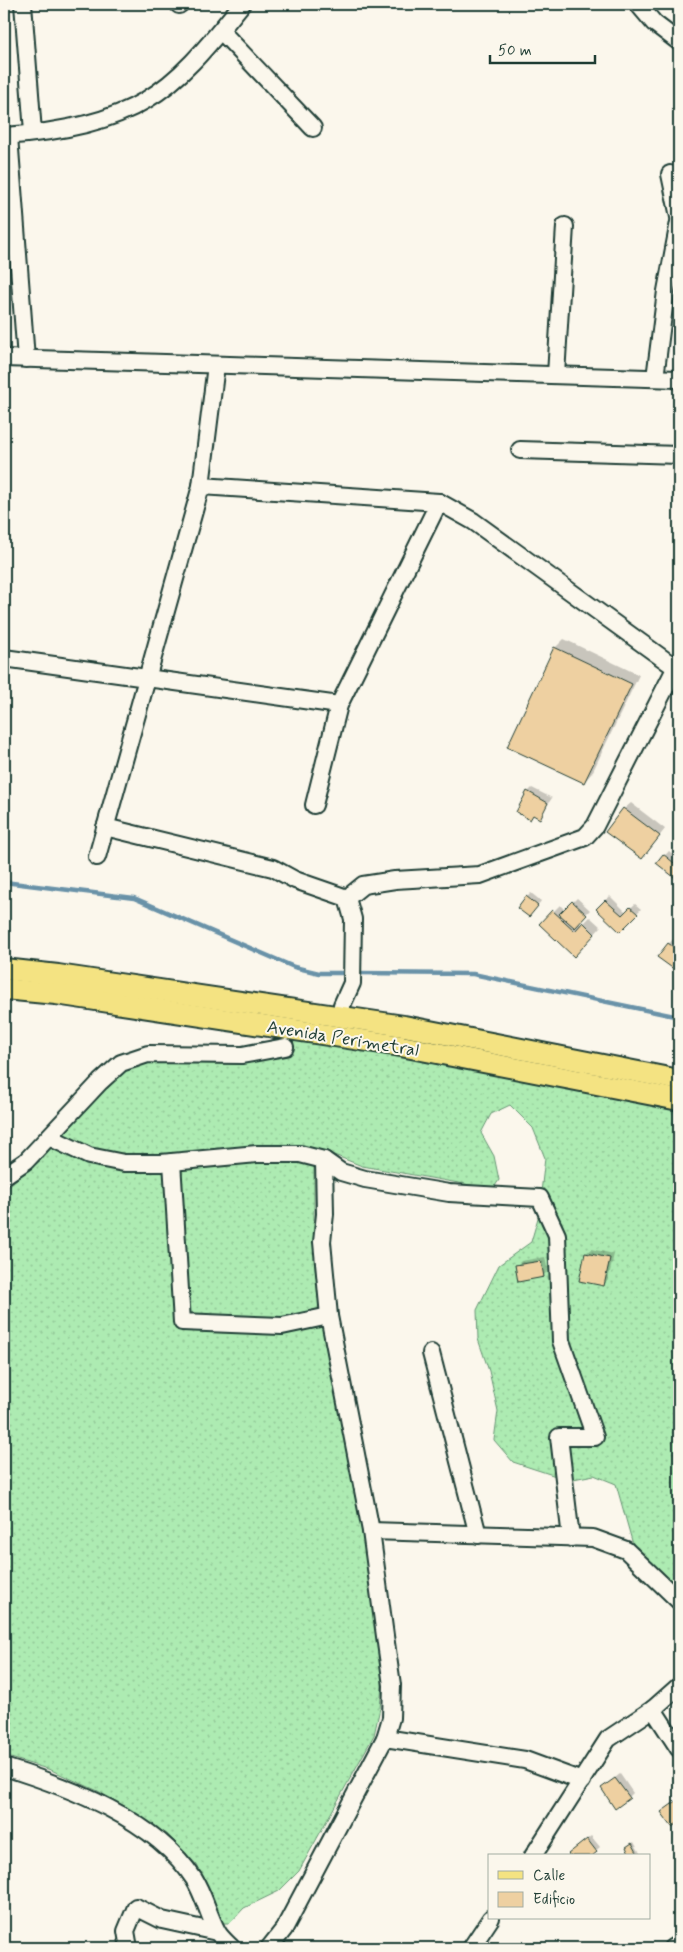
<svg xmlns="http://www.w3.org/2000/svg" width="683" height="1952" font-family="Mynerve,sans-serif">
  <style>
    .grass { fill: url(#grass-dots); stroke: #669473 }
    .shadow { fill: #0003 }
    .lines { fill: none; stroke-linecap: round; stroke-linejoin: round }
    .stream { stroke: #6992a8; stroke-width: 4.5 }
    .building { fill: #eed0a1; stroke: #1f3d34 }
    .minor-casing { stroke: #1f3d34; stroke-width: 20 }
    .major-casing { stroke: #1f3d34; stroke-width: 24 }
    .minor { stroke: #fbf7ec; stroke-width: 16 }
    .major { stroke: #f4e382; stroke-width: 20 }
    .labels { text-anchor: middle; stroke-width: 4; stroke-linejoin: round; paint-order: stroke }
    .street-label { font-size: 18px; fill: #1f3d34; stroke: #fbf7ec }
  </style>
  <defs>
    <pattern id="grass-dots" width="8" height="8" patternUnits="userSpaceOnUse" patternTransform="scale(1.25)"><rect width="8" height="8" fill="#adebb2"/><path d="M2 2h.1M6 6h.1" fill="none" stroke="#94ca9a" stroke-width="1.8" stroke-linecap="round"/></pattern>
  </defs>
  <rect width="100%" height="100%" fill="#fbf7ec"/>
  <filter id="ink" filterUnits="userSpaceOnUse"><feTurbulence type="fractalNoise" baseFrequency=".02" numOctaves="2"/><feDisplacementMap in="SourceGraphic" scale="10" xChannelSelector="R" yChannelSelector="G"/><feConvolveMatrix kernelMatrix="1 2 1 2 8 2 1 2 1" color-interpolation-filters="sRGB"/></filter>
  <g filter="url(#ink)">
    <path class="grass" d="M290 1030 679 1098V1591L660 1570 634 1548 616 1484 594 1475 568 1480 513 1462 494 1440 498 1411 489 1371 478 1339 477 1310 499 1265 531 1242 538 1218 545 1158 533 1128 510 1105 491 1114 481 1133 494 1156 499 1180 493 1189 362 1166 329 1153 314 1167V1241L363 1528 383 1674 380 1708 374 1735 299 1871 279 1891 244 1908 230 1923H221L197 1865 167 1834 98 1791 51 1770 4 1756V1189L40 1161 113 1078 133 1066 159 1061 259 1048Z"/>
    <g class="shadow">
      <path d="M564 639 639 675 592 773 584 782 555 648Z"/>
      <path d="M532 788 552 798 539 817 534 814 530 819 528 792Z"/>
      <path d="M631 803 665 829 642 858 624 809Z"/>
      <path d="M669 851 679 860V880L658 863Z"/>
      <path d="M531 893 541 901 533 912 527 897Z"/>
      <path d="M610 896 626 912 635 904 641 909 620 930 598 909Z"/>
      <path d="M577 898 590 910 578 922 582 925 590 917 601 927 581 949 541 924 560 905 565 910Z"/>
      <path d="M673 939 679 944V964L675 969 659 956Z"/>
      <path d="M591 1249 614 1254 608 1280 604 1285 586 1253Z"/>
      <path d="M545 1257 548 1271 543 1276 516 1266 521 1261Z"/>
      <path d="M620 1774 633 1793 629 1797 602 1788Z"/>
      <path d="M591 1836 600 1847 590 1856 574 1850Z"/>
      <path d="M634 1842 640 1853 637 1856 629 1846Z"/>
    </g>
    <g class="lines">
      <g class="stream">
        <path d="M4 882 134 898 294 967 319 973H349"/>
        <path d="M356 973 473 974 679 1017"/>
      </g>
    </g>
    <g class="building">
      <path d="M554 647 632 684 584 783 507 747Z"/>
      <path d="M527 791 548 803 540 819 533 815 530 820 516 812Z"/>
      <path d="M623 808 660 836 642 859 605 832Z"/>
      <path d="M663 854 679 867V881L656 863Z"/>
      <path d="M526 896 538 906 529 917 517 908Z"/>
      <path d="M605 900 622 915 630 907 638 914 620 932 596 909Z"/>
      <path d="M572 901 587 915 575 928 559 914Z"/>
      <path d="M552 910 575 931 583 922 595 934 574 957 539 924Z"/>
      <path d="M668 943 679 951V965L675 970 657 957Z"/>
      <path d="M585 1253 610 1258 604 1286 579 1281Z"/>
      <path d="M541 1261 544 1277 518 1282 515 1265Z"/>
      <path d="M615 1778 630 1798 615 1809 601 1788Z"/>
      <path d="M679 1799V1822L672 1827 661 1812Z"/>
      <path d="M587 1839 597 1852 592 1856H570L568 1854Z"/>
      <path d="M632 1843 639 1856H630L626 1847Z"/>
    </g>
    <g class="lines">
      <defs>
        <g id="minor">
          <path d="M23 4 33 132"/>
          <path d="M638 4 654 23 679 42"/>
          <path d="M179 5 180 4"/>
          <path d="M221 31 313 128"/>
          <path d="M4 136C51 133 105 125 146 100 185 77 214 38 242 4"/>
          <path d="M9 136 26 359"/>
          <path d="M670 174 679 217"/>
          <path d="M4 358 679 379"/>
          <path d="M556 375 565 226"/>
          <path d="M655 378 666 291 679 222"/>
          <path d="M520 450 679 455"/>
          <path d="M201 486 439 502 473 521 676 668"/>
          <path d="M4 658 339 705"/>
          <path d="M314 805 339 705 439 502"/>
          <path d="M105 827 273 868 295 880 347 898"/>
          <path d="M97 857 201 486 216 365"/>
          <path d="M342 1005 352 983 353 919 347 898 363 885 395 880 480 875 585 837 595 826 679 661"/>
          <path d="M49 1137 89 1156 124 1163H161L257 1154H300L324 1160 341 1172 365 1179 449 1193 540 1198 557 1235 561 1341 595 1437H559L571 1538"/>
          <path d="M172 1162 182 1322 282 1326 329 1316"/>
          <path d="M4 1176 26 1161 100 1082 121 1063 148 1054 242 1055 285 1047"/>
          <path d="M431 1353 478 1535"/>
          <path d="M371 1531 593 1538 626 1550 679 1601"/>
          <path d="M679 1686 653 1709 679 1749"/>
          <path d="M385 1738 525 1760 582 1781"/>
          <path d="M4 1767C69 1787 155 1819 194 1879 204 1895 208 1914 217 1931 220 1937 227 1943 232 1948"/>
          <path d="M533 1856 608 1739 653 1709"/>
          <path d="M129 1948 126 1931 136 1907 162 1920 217 1932"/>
          <path d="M269 1948 284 1929 385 1738 391 1718 392 1685 385 1636 371 1531 329 1316 322 1242 325 1214 324 1160"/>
          <path d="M471 1948 491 1918"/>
          <path d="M672 1948 679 1944"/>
        </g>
        <g id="major">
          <path d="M4 969 58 975 404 1026 679 1080"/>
          <path d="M4 989 56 994 401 1046 679 1100"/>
        </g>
      </defs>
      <use href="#minor" class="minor-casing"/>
      <use href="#major" class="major-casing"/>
      <use href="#minor" class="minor"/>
      <use href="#major" class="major"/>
    </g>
  </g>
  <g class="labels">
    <g class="street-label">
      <text transform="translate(343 1038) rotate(9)" y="6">Avenida Perimetral</text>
    </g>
  </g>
  <rect width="683" height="1952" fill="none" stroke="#fbf7ec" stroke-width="20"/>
  <rect x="10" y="10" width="663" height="1932" fill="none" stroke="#1f3d34" stroke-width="2" filter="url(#ink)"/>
  <rect x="488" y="1854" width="162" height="65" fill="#fbf7ec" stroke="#a3ada2"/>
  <rect x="498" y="1871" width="25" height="8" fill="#f4e382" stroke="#a3ada2"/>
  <text x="533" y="1880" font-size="15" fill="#1f3d34">Calle</text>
  <rect x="498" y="1892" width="25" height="15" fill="#eed0a1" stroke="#a3ada2"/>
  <text x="533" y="1904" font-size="15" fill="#1f3d34">Edificio</text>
  <path d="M490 55v8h105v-8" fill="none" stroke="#1f3d34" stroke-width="2.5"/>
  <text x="498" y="55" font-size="15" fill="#1f3d34" stroke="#fbf7ec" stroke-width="4" paint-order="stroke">50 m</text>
</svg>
